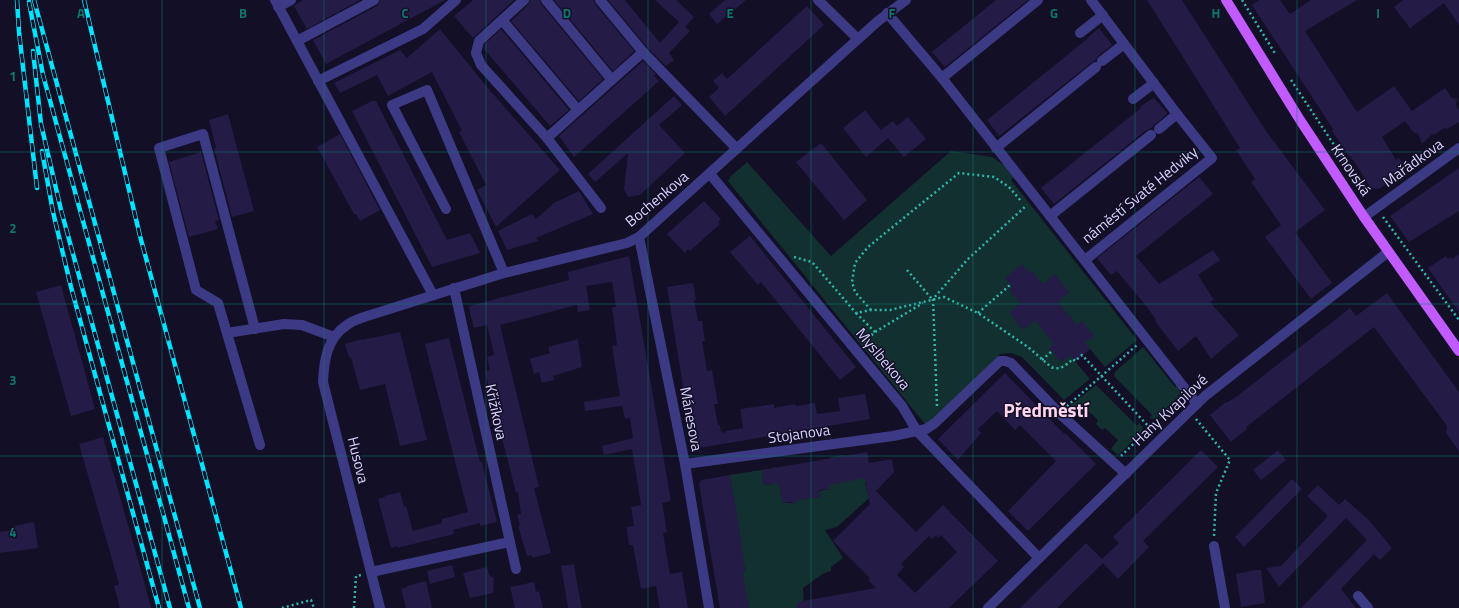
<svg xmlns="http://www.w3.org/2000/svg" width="1459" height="608" font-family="'Titillium Web',sans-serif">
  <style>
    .green { fill: #12302f }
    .building { fill: #241b47; fill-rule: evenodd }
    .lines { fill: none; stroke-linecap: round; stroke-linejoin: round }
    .path { stroke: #2fb8b0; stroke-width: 2.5; stroke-dasharray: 2 3; stroke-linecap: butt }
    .minor { stroke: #3d3a85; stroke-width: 10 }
    .major { stroke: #c25bff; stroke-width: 10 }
    .rail-casing { stroke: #00e5ff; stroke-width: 4.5 }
    .rail { stroke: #130f26; stroke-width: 3; stroke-dasharray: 9; stroke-linecap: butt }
    .grid { fill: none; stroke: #0f766e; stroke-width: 1; stroke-opacity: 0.55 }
    .labels { text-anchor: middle; stroke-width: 3; stroke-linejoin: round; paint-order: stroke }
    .street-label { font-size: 15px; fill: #d9d4ff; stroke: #130f26 }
    .district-label { font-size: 19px; font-weight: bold; fill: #ffd6f0; stroke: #130f26 }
    .grid-label { font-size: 13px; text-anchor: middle; font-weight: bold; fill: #0f766e; stroke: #130f26; stroke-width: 3; stroke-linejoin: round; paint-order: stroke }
  </style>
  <rect width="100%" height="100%" fill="#130f26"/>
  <g class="green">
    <path d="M951 151 992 157 1017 174 1011 180 1137 340 1105 367 1090 349 1075 361 1090 379 1064 400 1022 357 1011 353 1000 354 944 411 925 424 728 181 731 176 747 162 831 256Z"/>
    <path d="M1143 347 1175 387 1179 384 1184 391 1155 419 1149 418 1152 415 1114 376 1115 372Z"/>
    <path d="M1096 385 1137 426 1139 423 1143 427 1142 432 1118 455 1111 449 1118 440 1105 428 1102 430 1096 424 1098 420 1083 406 1076 412 1070 406Z"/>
    <path d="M844 455 846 467 868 477V482H865L869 498 837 527 825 530 843 558 831 567V571L824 573 803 588 804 608H748L742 571H745L729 475 762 470 764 485 772 484 770 468 776 467 783 503H796L797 500 819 497V491L829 489 827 479 832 461 831 457Z"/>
  </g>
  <g class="building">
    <path d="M303 0H360L307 29 294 6Z"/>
    <path d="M380 0H445L326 64 313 40 377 6Z"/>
    <path d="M473 0H514L473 38 454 16Z"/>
    <path d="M530 0H540L541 4 603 79 579 101 511 21 528 5Z"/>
    <path d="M554 0H594L595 4 634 51 613 71Z"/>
    <path d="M608 0H625L660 43 679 22 655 0H676L694 17 685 27 690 31 669 53 674 60 666 66 648 48Z"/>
    <path d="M725 0H746L717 24 709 14Z"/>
    <path d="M996 0H1028L945 67 932 52Z"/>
    <path d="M1147 0H1182L1266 131 1325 210 1295 232 1332 283 1311 299 1265 237 1281 225 1251 182 1255 179 1236 150 1240 148Z"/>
    <path d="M1259 0H1280L1290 14 1311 0H1357L1305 31 1357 112 1394 86 1412 111 1445 88 1452 98 1457 99 1456 106 1459 110V122L1451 127 1446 129 1444 128 1434 135 1432 134 1422 144 1418 133H1414L1405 121 1382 137 1396 160 1399 158 1407 169 1379 189 1371 188 1355 163 1350 156H1349L1332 131 1333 129 1252 5Z"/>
    <path d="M1403 0H1459V25L1444 3 1410 28 1394 7Z"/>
    <path d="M807 6 824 25 725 116 709 97 719 88 713 81 722 73 727 79Z"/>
    <path d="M440 29 487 87 560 170 496 227 477 190 486 185 459 132 462 131 432 72 388 96 377 75 340 93 334 83 400 50 407 58Z"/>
    <path d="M501 29 569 110 550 126 484 49 485 44Z"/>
    <path d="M1098 29H1100L1112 45 1098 56 1096 60 1091 63 999 136 987 120 1087 39V38Z"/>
    <path d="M643 61 656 74 654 76 659 81 574 157 559 136Z"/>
    <path d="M674 96 682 105 659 125 685 153 640 195 628 197 624 189 628 153 595 182 588 174Z"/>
    <path d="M1153 99 1154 98 1167 113 1166 115 1151 128 1145 131 1054 204 1041 188 1141 108 1140 107 1153 98Z"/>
    <path d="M372 101H376L447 240 470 233 480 253 432 267 352 111Z"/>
    <path d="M865 110 881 130 893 121 897 126 908 117 926 139 904 157 888 138 866 157 843 128Z"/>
    <path d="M228 114 254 211 232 217 214 148H216L209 120Z"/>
    <path d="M340 134 380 210 360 221 356 214H354L317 147Z"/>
    <path d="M821 143 867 200 844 220 796 162Z"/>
    <path d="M201 152 219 220 215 221 218 229 189 237 169 162Z"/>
    <path d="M1459 168V211L1409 242 1390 216Z"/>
    <path d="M1199 177 1213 194 1136 256 1159 284 1213 250 1220 260 1198 275 1214 300 1210 302 1239 335 1211 359 1196 336 1178 351 1155 321 1156 320 1147 307 1117 271 1111 275 1097 258Z"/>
    <path d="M579 191 593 214 536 238 538 241 507 250 498 231 532 214 536 219 554 203Z"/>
    <path d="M704 201 721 219 718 222 720 224 690 251 688 249 685 253 667 234Z"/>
    <path d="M750 236 856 367 840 380 761 282 758 285 730 252Z"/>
    <path d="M1459 254V312L1428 268 1446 256 1448 259 1450 257 1452 259Z"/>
    <path d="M629 256 671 501 662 503 667 532 663 533 670 574 682 572 688 608H660L656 586 641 589 633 545H629L627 531V527L634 526 631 507 641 505 632 449 604 455 602 446 633 438 630 418 625 419 622 406 585 411 584 402 620 396 612 346 617 345 612 307H616L612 282 586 286 590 310 578 312 577 305 500 325 539 487 534 488 551 553 532 558V555L527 556 518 526H520L517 515 521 514 518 492 516 493 485 371 490 370 487 357 494 355 491 341 487 325 474 328 470 313 469 306 569 280 568 272Z"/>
    <path d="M1022 264 1030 273 1032 271 1043 284 1055 274 1069 292 1058 302 1077 325 1082 321 1094 336 1085 343 1090 349 1075 361 1070 355 1061 362 1049 348 1054 344 1035 320 1023 330 1009 312 1020 303 1009 290 1012 287 1005 278Z"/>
    <path d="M693 283 696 300H694L698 321H702L705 341H702L707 371 712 370 718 404H714L718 425H720L721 432 723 431 724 434 726 431 743 428 740 409 774 404V408L795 404 796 406 815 403 817 414 840 411 838 398 865 394 870 419 693 449 667 287Z"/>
    <path d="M61 285 95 409 71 416 36 292Z"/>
    <path d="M1387 293 1459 392V451L1446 433 1447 426 1374 327 1246 427 1247 429 1231 442 1210 415 1226 402V403L1236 397 1350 308 1356 316Z"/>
    <path d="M400 332 427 440 400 446 385 384 360 390 351 357H349L345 344 361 339V340Z"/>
    <path d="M449 338 480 462H482L497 522 480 526V523L453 530 454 534 397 548V546L391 548 378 499 385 497V496L400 492 404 507 406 506 413 531 442 523V519L468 512 425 344Z"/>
    <path d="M578 339 582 367 553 376 554 380 542 383 539 372 534 374 530 359 550 353 548 347Z"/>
    <path d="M1005 373 1064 434 1065 433 1096 464 1028 531 1008 511 1056 461 1020 425 1015 430 997 411 978 429 981 433 958 460 938 439Z"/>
    <path d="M103 437 143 578 151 608H120L114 586 119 584 79 444Z"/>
    <path d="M1201 450 1218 467 1143 541 1149 547 1118 579 1103 563 1057 608H1020L1086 543 1102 559 1119 543 1113 537Z"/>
    <path d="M1278 450 1286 460 1261 480 1253 470Z"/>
    <path d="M867 452 869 463 892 459 894 472 876 491 916 532 943 505 998 561 949 608H797V602L876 588 868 580 870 578 833 541 870 504 865 478 829 485V489L819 490 820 497 799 500 795 504 791 502 783 503 779 483 764 485 762 470ZM936 535 938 538 941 535 957 552 915 593 897 575 904 567 901 564 929 536 932 539Z"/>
    <path d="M730 475 738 520 745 571H742L749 608H720L700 490 699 483 702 480Z"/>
    <path d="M1292 479 1302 489 1244 547 1235 537Z"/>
    <path d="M1318 485 1339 505 1345 499 1369 520 1392 548 1380 560 1374 554 1341 589 1356 608H1301L1367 540 1346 518 1279 587 1266 568 1281 566 1328 516 1307 496Z"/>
    <path d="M34 522 38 548 0 553V532L14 530 13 526Z"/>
    <path d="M574 564 578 589 582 608H568L561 566Z"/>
    <path d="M452 565 455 577 430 584 427 571Z"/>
    <path d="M487 567 489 575 494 578 493 593 470 598 463 573Z"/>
    <path d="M1255 570H1261L1265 603 1241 607 1236 574Z"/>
    <path d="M426 581 432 608H406L401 589 407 587V586Z"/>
    <path d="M534 582 536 592 539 591 543 608H515L510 587Z"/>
  </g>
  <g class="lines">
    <g class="path">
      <path d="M1242 0 1276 55"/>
      <path d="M1291 80 1366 193"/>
      <path d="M1383 217 1459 320"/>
      <path d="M794 257 812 262 856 313 871 310H890L944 297 978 313 1028 347 1051 367C1060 371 1066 365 1073 359L1075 361 1082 355 1150 428"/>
      <path d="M907 270 932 299"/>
      <path d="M871 310 855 292 852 282 855 263 868 247 959 173 994 177 1009 187 1021 201"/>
      <path d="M856 313 875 332"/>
      <path d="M978 313 1010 285"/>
      <path d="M864 342 875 332 923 303"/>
      <path d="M1042 360 1052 351"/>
      <path d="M937 406 933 299 968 259 1027 205"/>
      <path d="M1067 406 1137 345"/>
      <path d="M1196 419 1230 460 1216 493 1214 536"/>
      <path d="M1121 456 1179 399"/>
      <path d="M282 608 311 600 314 608"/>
      <path d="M354 608 356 576 361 575"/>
    </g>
    <g class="minor">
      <path d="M275 0 433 295"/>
      <path d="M524 0 479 41 476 53 481 65 547 138"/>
      <path d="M546 0 612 80"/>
      <path d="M600 0 643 52"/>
      <path d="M818 0 858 39"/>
      <path d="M278 7 291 0"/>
      <path d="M887 13 942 78 1197 404"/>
      <path d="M502 20 578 110"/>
      <path d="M1080 33 1103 15"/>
      <path d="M297 41 374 0"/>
      <path d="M1102 61 1124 44"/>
      <path d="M942 78 1038 0"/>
      <path d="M318 81 423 29 456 0"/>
      <path d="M1133 99 1154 83"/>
      <path d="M1159 129 1177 114"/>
      <path d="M996 148 1096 67"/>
      <path d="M710 174 902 406 917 431 1039 558"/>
      <path d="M601 208 547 138 643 52 737 149"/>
      <path d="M446 209 392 105 427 90 504 273"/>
      <path d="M1050 216 1151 135"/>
      <path d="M1364 217 1459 148"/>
      <path d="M639 237 685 464 709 608"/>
      <path d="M1085 260 1212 158 1177 114 1091 0"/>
      <path d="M255 329 203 134 159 148 196 290 218 303 260 445"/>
      <path d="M227 333 284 324 302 325 334 337"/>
      <path d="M685 464 893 436 926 429 935 423 1000 361H1005L1011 363 1059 413 1126 474"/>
      <path d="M510 542 516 569"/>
      <path d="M1214 546 1225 608"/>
      <path d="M371 572 510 542 454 288"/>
      <path d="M1358 596 1368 608"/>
      <path d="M380 608 323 382C324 360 327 338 347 325 352 321 359 319 364 317L504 273 627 243 639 237 878 21 906 0"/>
      <path d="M988 608 1205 396 1388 252"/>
    </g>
    <path class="major" d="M1226 0 1300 120 1364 217 1459 351"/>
    <defs>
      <g id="rail">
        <path d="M17 0 19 32 37 188"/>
        <path d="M34 0 200 608"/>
        <path d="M84 0 140 236 241 608"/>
        <path d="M29 2 43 75 189 608"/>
        <path d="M33 51 41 124 61 210 170 608"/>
        <path d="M42 151 53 212 71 287 159 608"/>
      </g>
    </defs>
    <use href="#rail" class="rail-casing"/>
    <use href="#rail" class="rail"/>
  </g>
  <path class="grid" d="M162 0V608M324 0V608M486 0V608M648 0V608M811 0V608M973 0V608M1135 0V608M1297 0V608M0 152H1459M0 304H1459M0 456H1459"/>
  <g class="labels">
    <g class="street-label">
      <text transform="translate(1413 163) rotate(-36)" y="5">Mařádkova</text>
      <text transform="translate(1351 170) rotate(56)" y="5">Krnovská</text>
      <text transform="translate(1140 195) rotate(-39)" y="5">náměstí Svaté Hedviky</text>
      <text transform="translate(657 199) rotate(-40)" y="5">Bochenkova</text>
      <text transform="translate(883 359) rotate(50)" y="5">Myslbekova</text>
      <text transform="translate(1170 410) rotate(-43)" y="5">Hany Kvapilové</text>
      <text transform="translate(496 412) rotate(78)" y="5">Křižíkova</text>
      <text transform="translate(691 419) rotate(79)" y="5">Mánesova</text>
      <text transform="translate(799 434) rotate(-8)" y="5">Stojanova</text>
      <text transform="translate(358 460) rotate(76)" y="5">Husova</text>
    </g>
    <g class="district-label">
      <text x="1046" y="417">Předměstí</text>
    </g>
  </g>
  <g class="grid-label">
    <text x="81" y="18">A</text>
    <text x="243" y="18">B</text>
    <text x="405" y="18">C</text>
    <text x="567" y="18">D</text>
    <text x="730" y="18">E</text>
    <text x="892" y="18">F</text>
    <text x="1054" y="18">G</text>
    <text x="1216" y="18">H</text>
    <text x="1378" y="18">I</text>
    <text x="13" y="81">1</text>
    <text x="13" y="233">2</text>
    <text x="13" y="385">3</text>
    <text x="13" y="537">4</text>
  </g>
</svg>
